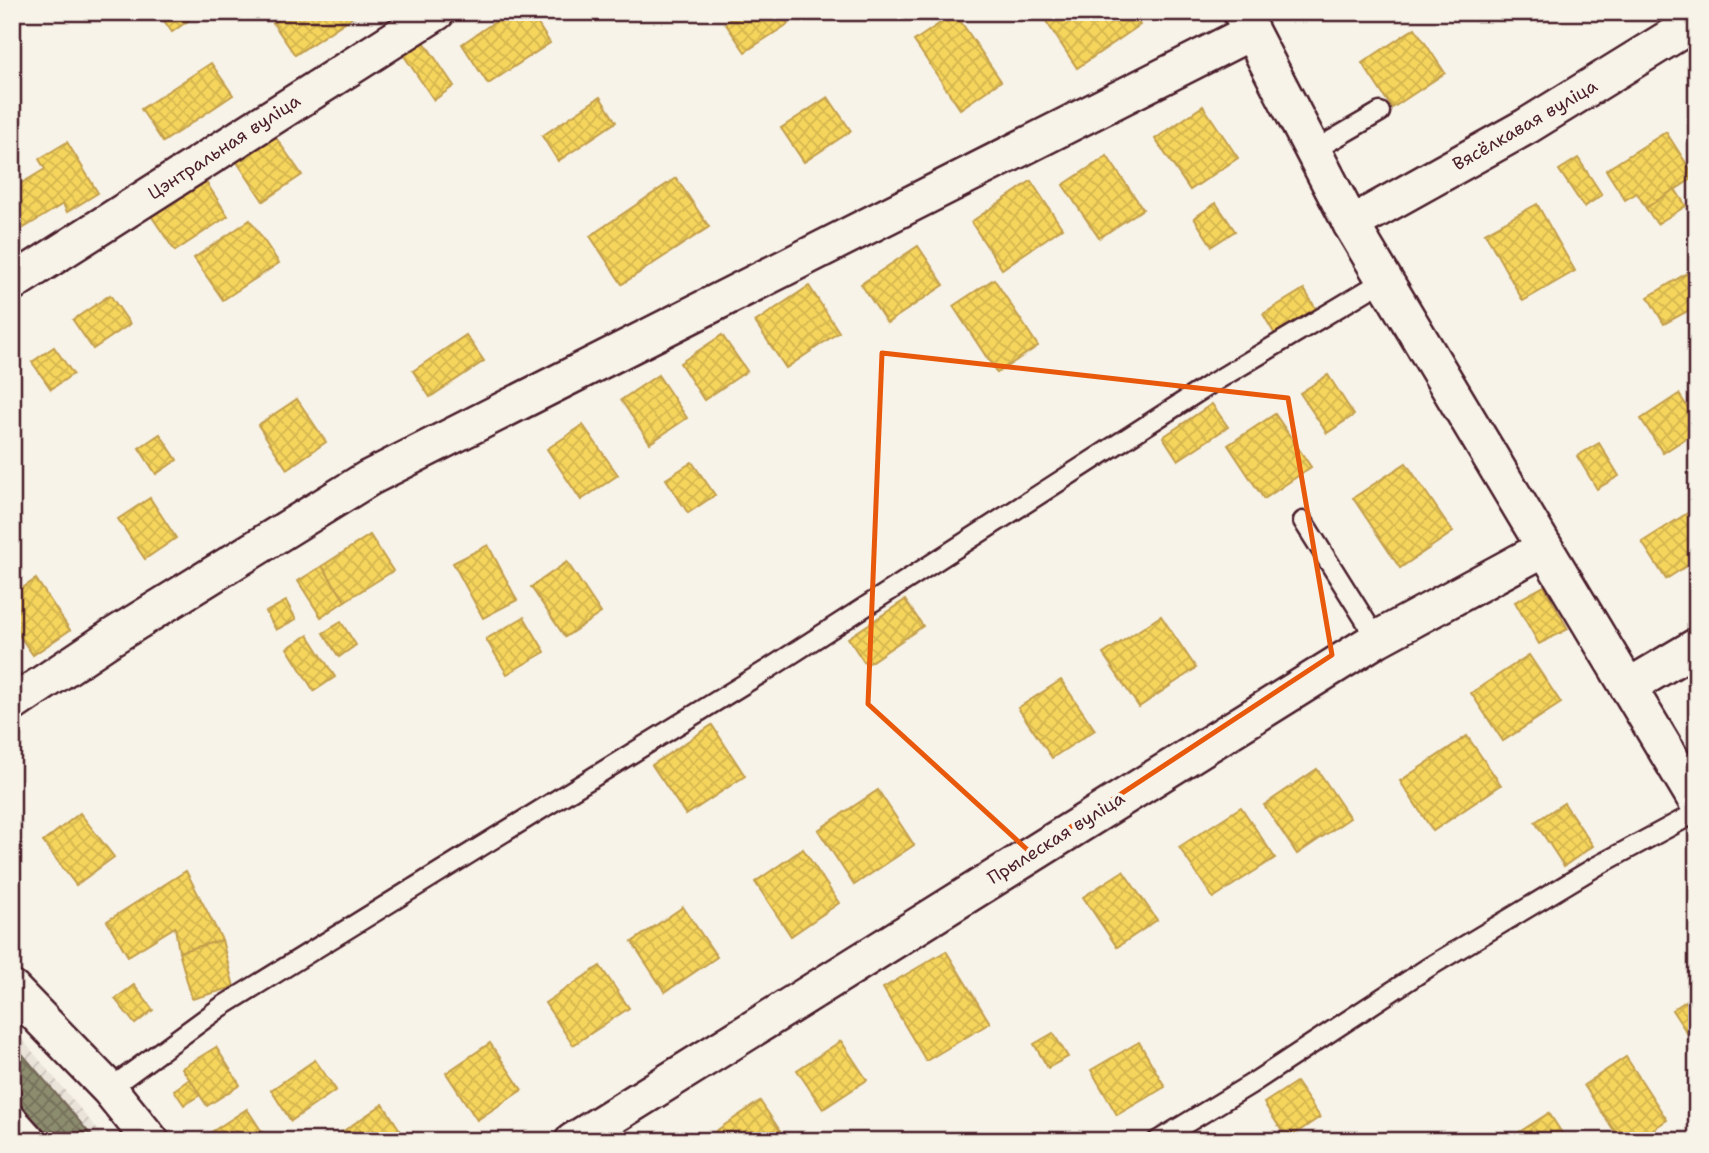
<svg xmlns="http://www.w3.org/2000/svg" width="1709" height="1153" font-family="'Shantell Sans',sans-serif">
  <style>
    .industrial { fill: url(#industrial-furrows) }
    .homes { fill: url(#homes-cross-hatch); stroke: #c29e4d; stroke-width: 2 }
    .industry { fill: url(#industry-cross-hatch); stroke: #786b5a; stroke-width: 2 }
    .lines { fill: none; stroke-linecap: round; stroke-linejoin: round }
    .service-casing { stroke: #4a1f2b; stroke-width: 23 }
    .minor-casing { stroke: #4a1f2b; stroke-width: 40 }
    .service { stroke: #f7f3e8; stroke-width: 18 }
    .minor { stroke: #f7f3e8; stroke-width: 35 }
    .marked { fill: none; stroke: #e8590c; stroke-width: 5; stroke-linejoin: round }
    .labels { text-anchor: middle; stroke-width: 7; stroke-linejoin: round; paint-order: stroke }
    .street-label { font-size: 18px; fill: #4a1f2b; stroke: #f7f3e8 }
  </style>
  <defs>
    <pattern id="industrial-furrows" width="10" height="10" patternUnits="userSpaceOnUse" patternTransform="scale(1.75)"><rect width="10" height="10" fill="#eae3da"/><path d="M-1 1l2-2M0 10L10 0M9 11l2-2" fill="none" stroke="#cac2bb"/></pattern>
    <pattern id="homes-cross-hatch" width="8" height="8" patternUnits="userSpaceOnUse" patternTransform="scale(1.75)"><rect width="8" height="8" fill="#f6d55c"/><path d="M0 0l8 8M0 8l8-8" fill="none" stroke="#d4b650"/></pattern>
    <pattern id="industry-cross-hatch" width="8" height="8" patternUnits="userSpaceOnUse" patternTransform="scale(1.75)"><rect width="8" height="8" fill="#8c8c6e"/><path d="M0 0l8 8M0 8l8-8" fill="none" stroke="#74725b"/></pattern>
  </defs>
  <rect width="100%" height="100%" fill="#f7f3e8"/>
  <filter id="ink" filterUnits="userSpaceOnUse"><feTurbulence type="fractalNoise" baseFrequency=".0143" numOctaves="2"/><feDisplacementMap in="SourceGraphic" scale="14" xChannelSelector="R" yChannelSelector="G"/><feConvolveMatrix kernelMatrix="1 2 1 2 8 2 1 2 1" color-interpolation-filters="sRGB"/></filter>
  <g filter="url(#ink)">
    <path class="industrial" d="M12 1027 107 1141H12Z"/>
    <g class="homes">
      <path d="M158 12H184L189 20 172 32Z"/>
      <path d="M290 12H351L354 16 295 55 273 23Z"/>
      <path d="M509 12H530L550 43 488 84 462 44Z"/>
      <path d="M741 12H780L788 24 745 52 725 23Z"/>
      <path d="M1040 12H1132L1140 25 1077 68Z"/>
      <path d="M955 13 1001 81 960 109 914 41Z"/>
      <path d="M1415 28 1445 73 1392 108 1362 63Z"/>
      <path d="M418 33 454 86 434 100 398 47Z"/>
      <path d="M211 63 233 95 163 142 141 109Z"/>
      <path d="M600 97 616 122 558 161 542 136Z"/>
      <path d="M828 97 851 131 804 162 781 128Z"/>
      <path d="M1203 106 1238 158 1190 190 1155 139Z"/>
      <path d="M267 125 302 175 263 201 229 150Z"/>
      <path d="M1666 132 1695 177 1646 208 1637 193 1625 200 1606 170Z"/>
      <path d="M67 142 98 193 67 212 63 204 24 228 12 210V189L45 169 39 159Z"/>
      <path d="M1107 156 1143 209 1099 238 1063 185Z"/>
      <path d="M1578 158 1602 195 1584 207 1559 170Z"/>
      <path d="M202 176 228 216 175 251 148 211Z"/>
      <path d="M676 178 709 227 622 284 590 236Z"/>
      <path d="M1031 181 1062 228 1002 269 971 222Z"/>
      <path d="M1675 189 1686 206 1657 224 1646 208Z"/>
      <path d="M1216 203 1235 231 1212 246 1194 218Z"/>
      <path d="M1537 204 1575 271 1523 301 1485 233Z"/>
      <path d="M250 220 279 263 223 300 194 258Z"/>
      <path d="M918 246 944 285 887 323 861 284Z"/>
      <path d="M1687 273 1697 290V306L1664 324 1648 297Z"/>
      <path d="M994 279 1038 346 997 373 953 306Z"/>
      <path d="M809 286 839 332 786 368 755 322Z"/>
      <path d="M1304 289 1319 314 1277 338 1263 314Z"/>
      <path d="M110 295 130 324 93 349 73 320Z"/>
      <path d="M466 335 484 361 430 397 413 371Z"/>
      <path d="M722 335 747 371 704 400 680 363Z"/>
      <path d="M54 347 73 374 51 389 32 362Z"/>
      <path d="M658 375 687 418 650 443 621 400Z"/>
      <path d="M1328 375 1354 415 1327 433 1300 393Z"/>
      <path d="M1679 394 1697 422V431L1663 453 1641 419Z"/>
      <path d="M297 399 326 442 287 469 258 425Z"/>
      <path d="M1212 404 1228 427 1178 460 1163 437Z"/>
      <path d="M1275 414 1311 467 1264 499 1228 445Z"/>
      <path d="M583 425 618 475 581 500 547 449Z"/>
      <path d="M160 434 177 460 156 474 139 448Z"/>
      <path d="M1599 443 1619 476 1597 489 1577 456Z"/>
      <path d="M692 462 715 495 688 513 666 479Z"/>
      <path d="M1406 463 1453 532 1400 568 1353 498Z"/>
      <path d="M150 498 176 538 145 559 118 519Z"/>
      <path d="M1697 507V559L1666 579 1642 542Z"/>
      <path d="M370 535 393 571 345 601 322 566Z"/>
      <path d="M488 545 517 600 483 618 453 563Z"/>
      <path d="M567 562 601 613 565 637 531 587Z"/>
      <path d="M322 566 345 601 321 617 298 581Z"/>
      <path d="M36 579 70 630 33 655 12 625V595Z"/>
      <path d="M1544 586 1568 629 1539 644 1515 602Z"/>
      <path d="M905 600 923 626 866 665 848 638Z"/>
      <path d="M286 601 296 619 276 630 266 612Z"/>
      <path d="M1161 616 1196 668 1139 707 1103 654Z"/>
      <path d="M524 617 545 652 507 674 486 639Z"/>
      <path d="M341 622 356 645 339 657 323 633Z"/>
      <path d="M308 635 335 677 314 691 287 648Z"/>
      <path d="M1529 655 1561 703 1503 741 1471 693Z"/>
      <path d="M1061 680 1095 730 1052 758 1018 708Z"/>
      <path d="M712 725 745 776 686 815 652 765Z"/>
      <path d="M1467 736 1501 785 1433 831 1400 781Z"/>
      <path d="M1317 769 1350 818 1297 854 1264 805Z"/>
      <path d="M878 790 914 845 854 885 818 830Z"/>
      <path d="M1564 803 1593 846 1564 866 1535 822Z"/>
      <path d="M1241 807 1275 858 1213 898 1179 847Z"/>
      <path d="M80 813 114 857 76 885 43 842Z"/>
      <path d="M803 849 839 903 791 936 755 882Z"/>
      <path d="M186 871 222 940 179 952 175 927 128 956 107 921Z"/>
      <path d="M1123 871 1157 920 1117 947 1083 897Z"/>
      <path d="M683 907 717 957 665 992 632 942Z"/>
      <path d="M222 940 234 987 192 999 179 952Z"/>
      <path d="M946 951 990 1023 926 1061 883 988Z"/>
      <path d="M600 966 629 1008 573 1045 545 1003Z"/>
      <path d="M134 985 153 1010 135 1024 115 999Z"/>
      <path d="M1697 994V1048L1672 1010Z"/>
      <path d="M1053 1033 1068 1057 1048 1068 1034 1044Z"/>
      <path d="M841 1041 867 1080 823 1109 797 1070Z"/>
      <path d="M1139 1042 1165 1087 1117 1115 1091 1070Z"/>
      <path d="M490 1043 522 1090 477 1120 446 1073Z"/>
      <path d="M216 1047 240 1085 207 1106 182 1068Z"/>
      <path d="M1626 1057 1667 1120 1635 1141H1621L1584 1085Z"/>
      <path d="M315 1060 336 1090 291 1121 271 1090Z"/>
      <path d="M190 1079 200 1095 184 1105 174 1090Z"/>
      <path d="M1296 1082 1320 1117 1287 1139 1264 1103Z"/>
      <path d="M760 1101 787 1141H714L710 1135Z"/>
      <path d="M383 1104 407 1141H343L339 1134Z"/>
      <path d="M247 1109 268 1141H214L210 1133Z"/>
      <path d="M1549 1113 1567 1141H1516L1513 1136Z"/>
    </g>
    <path class="industry" d="M12 1042 96 1141H44L12 1103Z"/>
    <g class="lines">
      <defs>
        <g id="service">
          <path d="M1313 151 1380 112"/>
          <path d="M1303 521 1377 639"/>
          <path d="M109 1089 221 1007 770 668 1209 385 1386 279"/>
          <path d="M12 1111 39 1141"/>
          <path d="M1157 1141 1251 1084 1429 967 1597 866 1697 812"/>
        </g>
        <g id="minor">
          <path d="M1241 12 1351 224 1697 802"/>
          <path d="M1351 224 1527 126 1697 21"/>
          <path d="M12 283 437 12"/>
          <path d="M1628 687 1697 646"/>
          <path d="M12 704 112 637 369 478 1251 32"/>
          <path d="M12 989 109 1089 151 1141"/>
          <path d="M573 1141 1377 639 1545 548"/>
        </g>
      </defs>
      <use href="#service" class="service-casing"/>
      <use href="#minor" class="minor-casing"/>
      <use href="#service" class="service"/>
      <use href="#minor" class="minor"/>
    </g>
  </g>
  <path class="marked" d="M882 353 1288 398 1332 655 1031 853 868 704Z"/>
  <g class="labels">
    <g class="street-label">
      <text transform="translate(1525 125) rotate(-30)" y="6">Вясёлкавая вуліца</text>
      <text transform="translate(224 147) rotate(-33)" y="6">Цэнтральная вуліца</text>
      <text transform="translate(1056 838) rotate(-32)" y="6">Прылеская вуліца</text>
    </g>
  </g>
  <rect width="1709" height="1153" fill="none" stroke="#f7f3e8" stroke-width="42"/>
  <rect x="21" y="21" width="1667" height="1111" fill="none" stroke="#4a1f2b" stroke-width="2.5" filter="url(#ink)"/>
</svg>
